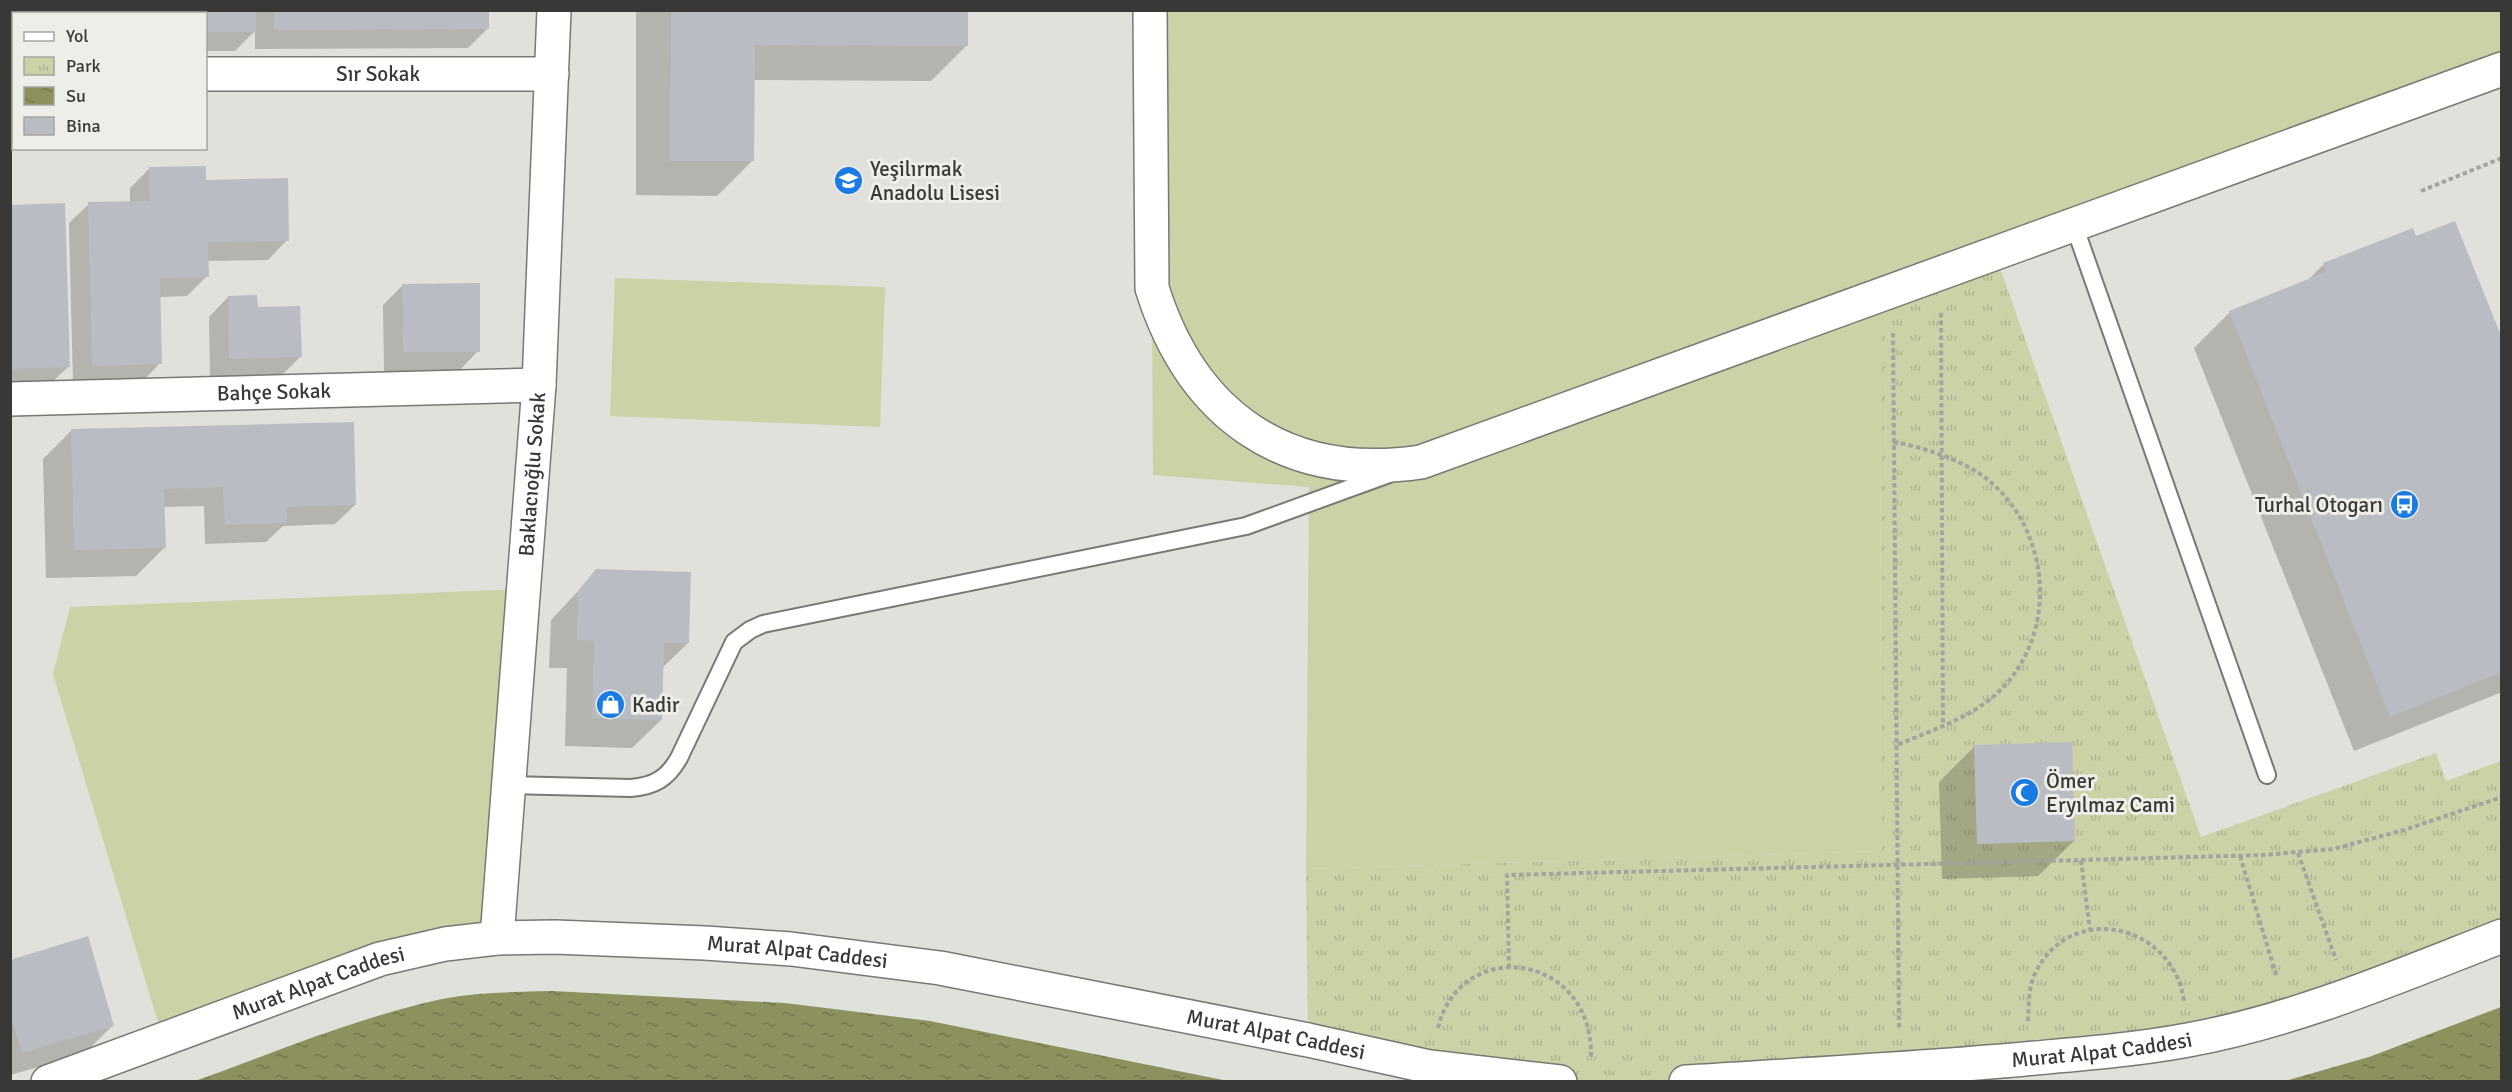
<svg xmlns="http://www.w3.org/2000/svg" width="2512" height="1092" font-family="Signika,sans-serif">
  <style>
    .grass { fill: #cdd1a6 }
    .park { fill: url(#park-tufts) }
    .water { fill: url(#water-ripples) }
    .shadow { fill: #0003 }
    .building { fill: #b9bdc3 }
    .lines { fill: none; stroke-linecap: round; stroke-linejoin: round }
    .lane-casing { stroke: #787973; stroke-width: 20 }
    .street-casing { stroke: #787973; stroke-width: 36 }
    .path { stroke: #a3a49f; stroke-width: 4; stroke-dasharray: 4.5 3; stroke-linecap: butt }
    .lane { stroke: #fff; stroke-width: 16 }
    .street { stroke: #fff; stroke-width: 33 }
    .labels { text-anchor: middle; stroke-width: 6; stroke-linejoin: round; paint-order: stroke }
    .street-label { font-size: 21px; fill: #383836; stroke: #eeeee8 }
    .poi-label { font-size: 21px; fill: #383836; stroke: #eeeee8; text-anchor: start }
  </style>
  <defs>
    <pattern id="park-tufts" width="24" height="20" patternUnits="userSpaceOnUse" patternTransform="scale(1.5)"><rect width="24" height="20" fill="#cdd1a6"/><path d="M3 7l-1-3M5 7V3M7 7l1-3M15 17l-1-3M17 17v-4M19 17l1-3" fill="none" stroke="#b1b490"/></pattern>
    <pattern id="water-ripples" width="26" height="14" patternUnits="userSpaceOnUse" patternTransform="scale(1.5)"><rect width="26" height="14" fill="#8d915d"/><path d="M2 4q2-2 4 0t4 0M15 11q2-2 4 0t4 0" fill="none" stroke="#74774e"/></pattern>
  </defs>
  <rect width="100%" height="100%" fill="#e0e1da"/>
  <g class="grass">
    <path d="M2501 10 2502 69 1880 296 1881 851 1306 869 1309 487 1153 475 1150 11Z"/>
    <path d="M615 278 885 287 880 427 610 416Z"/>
    <path d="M523 589 497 938 163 1039 53 674 70 607Z"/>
  </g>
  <path class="park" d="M1995 254 2201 837 2436 753 2446 781 2501 761V936L2289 1016 1686 1081 1560 1082 1308 1040 1306 869 1881 851 1880 295Z"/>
  <g class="water">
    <path d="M552 991 785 1003 930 1021 1228 1081H195C276 1052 358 1017 442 999 478 992 515 992 552 991Z"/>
    <path d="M2501 1007V1081H2285L2369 1057Z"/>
  </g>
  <g class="shadow">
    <rect x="43" y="10" width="85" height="4"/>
    <path d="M167 10H488V28L468 48 255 49V31L235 51H206V14H167Z"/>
    <path d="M636 10H966V46L931 81 753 80V160L717 196 636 195Z"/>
    <path d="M150 168 205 182 287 240 268 260 207 261V276L187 296 159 297 160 363 141 383 73 385 69 223 89 204 130 203V188Z"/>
    <path d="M10 206 68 367 48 386 10 388Z"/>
    <path d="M2412 230 2415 238 2502 342V692L2354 751 2194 348 2230 312 2306 282 2323 265Z"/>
    <path d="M403 285 478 351 459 371H384L383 305Z"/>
    <path d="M228 297 256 308 300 357 281 376 210 378 209 317Z"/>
    <path d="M71 431 355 505 335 524 283 526 266 542 205 544 204 506 163 507 164 548 136 576 46 578 43 459Z"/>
    <path d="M597 571 688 643 662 668 661 720 632 748 565 746 567 668H549L551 620Z"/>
    <path d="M1975 746 2074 841 2038 876 1942 879 1939 782Z"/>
    <path d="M10 961 113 1025 84 1054 10 1075Z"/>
  </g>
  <g class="building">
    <rect x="62" y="10" width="68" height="4"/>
    <path d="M186 10H256V32H206V14H186Z"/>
    <path d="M274 10H489V29L274 30Z"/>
    <path d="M671 10H968V46L755 45 754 161H670Z"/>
    <path d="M206 166V180L288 178 289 241 208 242 209 277 160 278 162 364 92 366 88 202 150 201 149 167Z"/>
    <path d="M65 203 70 367 10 369V205Z"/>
    <path d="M2455 221 2502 338V672L2390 717 2229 311 2326 272 2323 263 2413 228 2416 236Z"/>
    <path d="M480 283V352H403L402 284Z"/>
    <path d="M257 295 258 307 300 306 302 357 229 359 228 296Z"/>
    <path d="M354 422 356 505 287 507V523L225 525 223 487 164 489 166 548 74 550 71 429Z"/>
    <path d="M596 569 691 572 689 643H664L662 720 592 718 594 641 577 640 578 591Z"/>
    <path d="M2072 742 2075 841 1977 844 1974 745Z"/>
    <path d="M88 936 114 1026 22 1053 10 1015V960Z"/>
  </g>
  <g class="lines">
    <defs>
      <g id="lane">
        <path d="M2074 225 2267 775"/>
        <path d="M508 785 631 788C654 786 667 779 679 758L734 642 750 630 763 624 1246 526 1389 474"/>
      </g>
      <g id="street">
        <path d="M155 10V14"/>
        <path d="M1150 10 1152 288C1192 416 1286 482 1421 462L2502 69"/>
        <path id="s1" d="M206 74H552"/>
        <path id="s2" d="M10 399 539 385"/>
        <path id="s3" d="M497 938 539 385 554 10"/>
        <path id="s4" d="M48 1082 380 959 445 944 497 938 555 937 705 943 791 949 940 968 1308 1040 1430 1067 1560 1082"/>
        <path id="s5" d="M1686 1082C1799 1075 1912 1069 2025 1059 2080 1054 2134 1050 2188 1040 2297 1020 2399 976 2502 936"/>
      </g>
    </defs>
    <use href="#lane" class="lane-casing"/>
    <use href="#street" class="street-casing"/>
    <g class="path">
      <path d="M2421 191 2502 158"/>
      <path d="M1941 313 1943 725"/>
      <path d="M1893 333 1899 1030"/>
      <path d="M1894 442C1922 447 1959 459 1983 476 2047 523 2060 622 2007 683 1980 715 1935 729 1897 745"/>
      <path d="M2298 853 2336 960"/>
      <path d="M2240 856 2277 978"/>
      <path d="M2081 860 2263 855 2333 849 2404 830 2502 797"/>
      <path d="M1509 968 1507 875 2081 860 2090 930"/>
      <path d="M2028 1021C2029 1006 2028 990 2034 976 2067 900 2173 922 2184 1001"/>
      <path d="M1438 1028C1460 936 1593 951 1591 1057"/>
    </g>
    <use href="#lane" class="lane"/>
    <use href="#street" class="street"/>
  </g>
  <defs>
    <symbol id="school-disc" viewBox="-11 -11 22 22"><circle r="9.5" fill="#1b7be4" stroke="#eeeee8"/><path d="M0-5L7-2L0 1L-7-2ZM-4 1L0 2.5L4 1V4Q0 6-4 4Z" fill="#fff"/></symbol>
    <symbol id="bus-disc" viewBox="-11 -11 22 22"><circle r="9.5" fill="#1b7be4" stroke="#eeeee8"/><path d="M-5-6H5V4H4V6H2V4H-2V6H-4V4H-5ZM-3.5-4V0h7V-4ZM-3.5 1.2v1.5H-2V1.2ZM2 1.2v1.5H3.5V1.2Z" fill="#fff"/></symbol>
    <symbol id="shop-disc" viewBox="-11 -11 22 22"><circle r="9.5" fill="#1b7be4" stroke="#eeeee8"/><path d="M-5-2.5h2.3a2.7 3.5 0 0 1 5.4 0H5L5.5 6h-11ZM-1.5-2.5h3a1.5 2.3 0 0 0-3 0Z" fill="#fff"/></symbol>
    <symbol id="mosque-disc" viewBox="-11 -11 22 22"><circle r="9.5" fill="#1b7be4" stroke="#eeeee8"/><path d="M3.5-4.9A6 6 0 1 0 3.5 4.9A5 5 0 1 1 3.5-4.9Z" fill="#fff"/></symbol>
  </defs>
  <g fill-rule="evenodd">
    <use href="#school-disc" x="832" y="164" width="33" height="33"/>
    <use href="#bus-disc" x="2388" y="488" width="33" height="33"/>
    <use href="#shop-disc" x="594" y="688" width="33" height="33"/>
    <use href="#mosque-disc" x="2008" y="776" width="33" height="33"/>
  </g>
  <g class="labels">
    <g class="street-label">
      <text dy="7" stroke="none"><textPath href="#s1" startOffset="172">Sır Sokak</textPath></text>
      <text dy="7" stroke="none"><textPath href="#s2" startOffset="264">Bahçe Sokak</textPath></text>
      <text dy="7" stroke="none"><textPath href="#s3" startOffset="465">Baklacıoğlu Sokak</textPath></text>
      <text dy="7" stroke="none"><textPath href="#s4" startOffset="774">Murat Alpat Caddesi</textPath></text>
      <text dy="7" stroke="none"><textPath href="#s4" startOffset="288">Murat Alpat Caddesi</textPath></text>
      <text dy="7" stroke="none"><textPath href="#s4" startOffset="1260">Murat Alpat Caddesi</textPath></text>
      <text dy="7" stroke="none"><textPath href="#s5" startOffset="417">Murat Alpat Caddesi</textPath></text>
    </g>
    <g class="poi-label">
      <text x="870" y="176">Yeşilırmak<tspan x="870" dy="24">Anadolu Lisesi</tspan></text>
      <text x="2383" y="512" text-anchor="end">Turhal Otogarı</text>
      <text x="632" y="712">Kadir</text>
      <text x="2046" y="788">Ömer<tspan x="2046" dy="24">Eryılmaz Cami</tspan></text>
    </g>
  </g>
  <rect width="2512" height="1092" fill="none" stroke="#383836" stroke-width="24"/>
  <rect x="12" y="12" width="195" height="138" fill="#eeeee8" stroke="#a5a5a1" stroke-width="1.5"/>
  <rect x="24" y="32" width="30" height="9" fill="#ffffff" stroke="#a5a5a1" stroke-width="1.5"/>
  <text x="66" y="42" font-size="18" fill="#383836">Yol</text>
  <rect x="24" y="57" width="30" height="18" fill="url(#park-tufts)" stroke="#a5a5a1" stroke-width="1.5"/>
  <text x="66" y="72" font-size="18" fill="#383836">Park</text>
  <rect x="24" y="87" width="30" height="18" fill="url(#water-ripples)" stroke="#a5a5a1" stroke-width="1.5"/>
  <text x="66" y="102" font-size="18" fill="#383836">Su</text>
  <rect x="24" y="117" width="30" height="18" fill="#b9bdc3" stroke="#a5a5a1" stroke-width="1.5"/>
  <text x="66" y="132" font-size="18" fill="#383836">Bina</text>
</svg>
